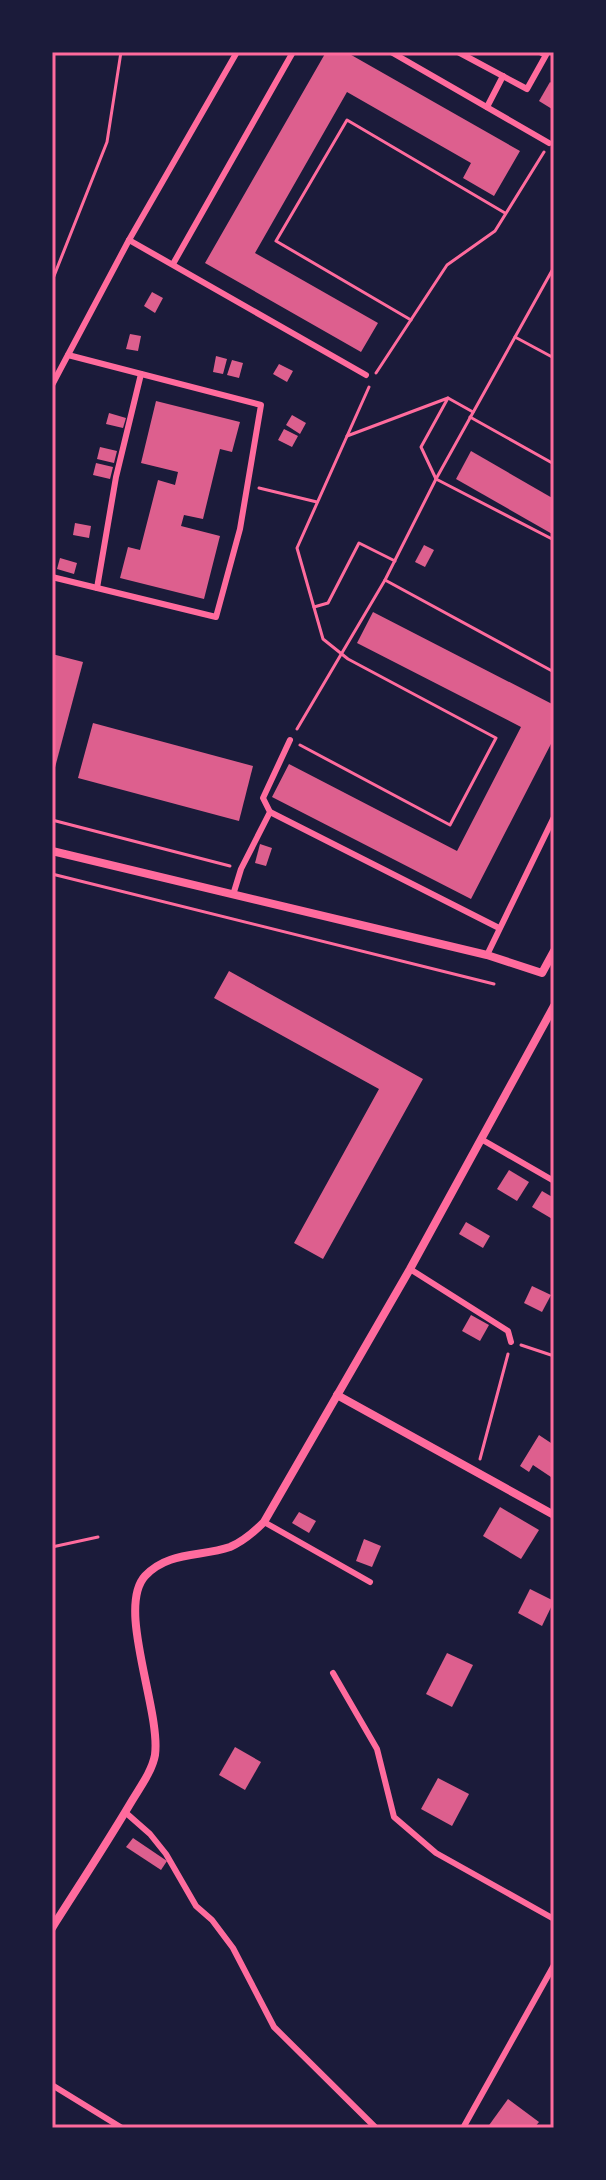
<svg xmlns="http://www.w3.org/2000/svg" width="606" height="2180" font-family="Roboto,sans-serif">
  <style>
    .building { fill: #dd5f8e }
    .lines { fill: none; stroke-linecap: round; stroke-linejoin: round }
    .path { stroke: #ff6b9d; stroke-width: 3 }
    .service { stroke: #ff6b9d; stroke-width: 6 }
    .minor { stroke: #ff6b9d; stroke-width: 8 }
    .neatline { fill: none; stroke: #ff6b9d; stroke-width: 3 }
  </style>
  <rect width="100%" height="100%" fill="#1b1b3a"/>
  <g class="building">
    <path d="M326 52H346L520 151 494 196 463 178 471 163 347 92 255 253 378 323 361 352 205 263Z"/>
    <path d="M550 82 554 85V105L552 109 539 101Z"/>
    <path d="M152 292 163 298 155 313 144 306Z"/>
    <path d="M130 334 141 336 138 351 126 349Z"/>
    <path d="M216 356 227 359 223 374 213 372Z"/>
    <path d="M232 360 243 363 239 378 227 375Z"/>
    <path d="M279 364 293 371 287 382 273 374Z"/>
    <path d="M156 401 240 422 232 452 220 449 203 519 184 515 181 526 220 536 204 599 120 578 128 547 140 550 158 480 175 485 178 472 141 463Z"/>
    <path d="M109 413 126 418 123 428 106 424Z"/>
    <path d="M292 415 306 423 300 434 286 425Z"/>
    <path d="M284 429 298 436 292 447 278 440Z"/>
    <path d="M100 447 117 451 114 463 97 459Z"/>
    <path d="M471 451 554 499V535L456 479Z"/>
    <path d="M96 463 113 467 110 479 93 475Z"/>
    <path d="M75 523 91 526 89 538 73 535Z"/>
    <path d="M424 545 434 550 425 567 415 562Z"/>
    <path d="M60 558 77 563 74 574 57 569Z"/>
    <path d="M373 612 554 705V738L471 899 272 797 289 764 457 851 521 727 357 643Z"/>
    <path d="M52 654 83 662 53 775H52Z"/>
    <path d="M93 723 253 766 239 821 78 778Z"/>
    <path d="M260 844 272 848 266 866 255 863Z"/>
    <path d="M229 971 423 1079 323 1259 294 1243 379 1089 214 998Z"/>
    <path d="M509 1170 529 1182 517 1201 497 1189Z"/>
    <path d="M542 1191 554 1198V1220L532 1207Z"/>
    <path d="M466 1222 490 1236 483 1248 459 1234Z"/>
    <path d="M532 1286 551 1295 542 1312 524 1303Z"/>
    <path d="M471 1315 489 1325 480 1341 462 1331Z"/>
    <path d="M539 1435 554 1445V1473L551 1477 533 1465 529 1472 520 1466Z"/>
    <path d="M500 1507 539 1530 521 1559 483 1536Z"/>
    <path d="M299 1512 316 1521 309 1533 292 1523Z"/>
    <path d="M364 1539 381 1546 372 1567 356 1561Z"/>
    <path d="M530 1589 554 1601 542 1626 518 1613Z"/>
    <path d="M447 1653 473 1665 452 1707 426 1694Z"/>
    <path d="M235 1747 261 1762 245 1790 219 1775Z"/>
    <path d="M438 1778 469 1794 452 1826 421 1809Z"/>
    <path d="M133 1838 167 1861 161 1870 126 1847Z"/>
    <path d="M508 2099 539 2122 534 2128H487Z"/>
  </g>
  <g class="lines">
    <g class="path">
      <path d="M52 281 107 142 121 52"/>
      <path d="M411 320 276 241 347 120 505 213"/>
      <path d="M515 337 554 358"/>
      <path d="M376 373 447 265 495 231 544 152"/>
      <path d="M448 398 473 412"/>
      <path d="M470 417 554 464"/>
      <path d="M347 436 448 398 421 447 436 479"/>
      <path d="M436 479 554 267"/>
      <path d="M259 488 317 502"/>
      <path d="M385 580 436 479 554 540"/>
      <path d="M314 607 328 603 359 543 395 561"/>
      <path d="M297 729 385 580 554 672"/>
      <path d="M300 745 450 825 496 738 348 659 323 639 297 548 369 387"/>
      <path d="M52 820 230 866"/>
      <path d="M52 874 494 984"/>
      <path d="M521 1345 554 1356"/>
      <path d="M480 1459 508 1354"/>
      <path d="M52 1547 98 1537"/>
    </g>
    <g class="service">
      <path d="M391 52 549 143"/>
      <path d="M458 52 527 89 546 55 540 52"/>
      <path d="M487 107 503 76"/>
      <path d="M129 240 366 375"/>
      <path d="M173 264 293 52"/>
      <path d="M52 385 129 240 237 52"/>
      <path d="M52 577 216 617 240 529 261 405 68 355"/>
      <path d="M97 588 116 477 141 374"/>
      <path d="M270 812 499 928"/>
      <path d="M233 895 241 869 270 812 263 798 290 740"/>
      <path d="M487 955 554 817"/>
      <path d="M481 1139 554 1181"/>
      <path d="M410 1269 508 1331 511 1342"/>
      <path d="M264 1522 370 1582"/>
      <path d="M333 1673 377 1749 394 1817 436 1853 554 1919"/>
      <path d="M125 1812 150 1834 166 1854 196 1906 212 1920 233 1948 274 2027 376 2128"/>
      <path d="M52 2085 122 2128"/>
      <path d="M463 2128 554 1965"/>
    </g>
    <g class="minor">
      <path d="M52 851 487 955 542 973 554 951"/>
      <path d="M337 1395 554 1515"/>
      <path d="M52 1928C78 1887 105 1846 130 1804 138 1790 152 1772 155 1755 161 1710 116 1608 145 1576 168 1551 201 1557 230 1547 244 1541 254 1532 264 1522L410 1269 554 1006"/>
    </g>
  </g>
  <rect width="606" height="2180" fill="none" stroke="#1b1b3a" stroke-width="108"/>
  <rect x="54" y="54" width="498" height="2072" class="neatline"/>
</svg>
